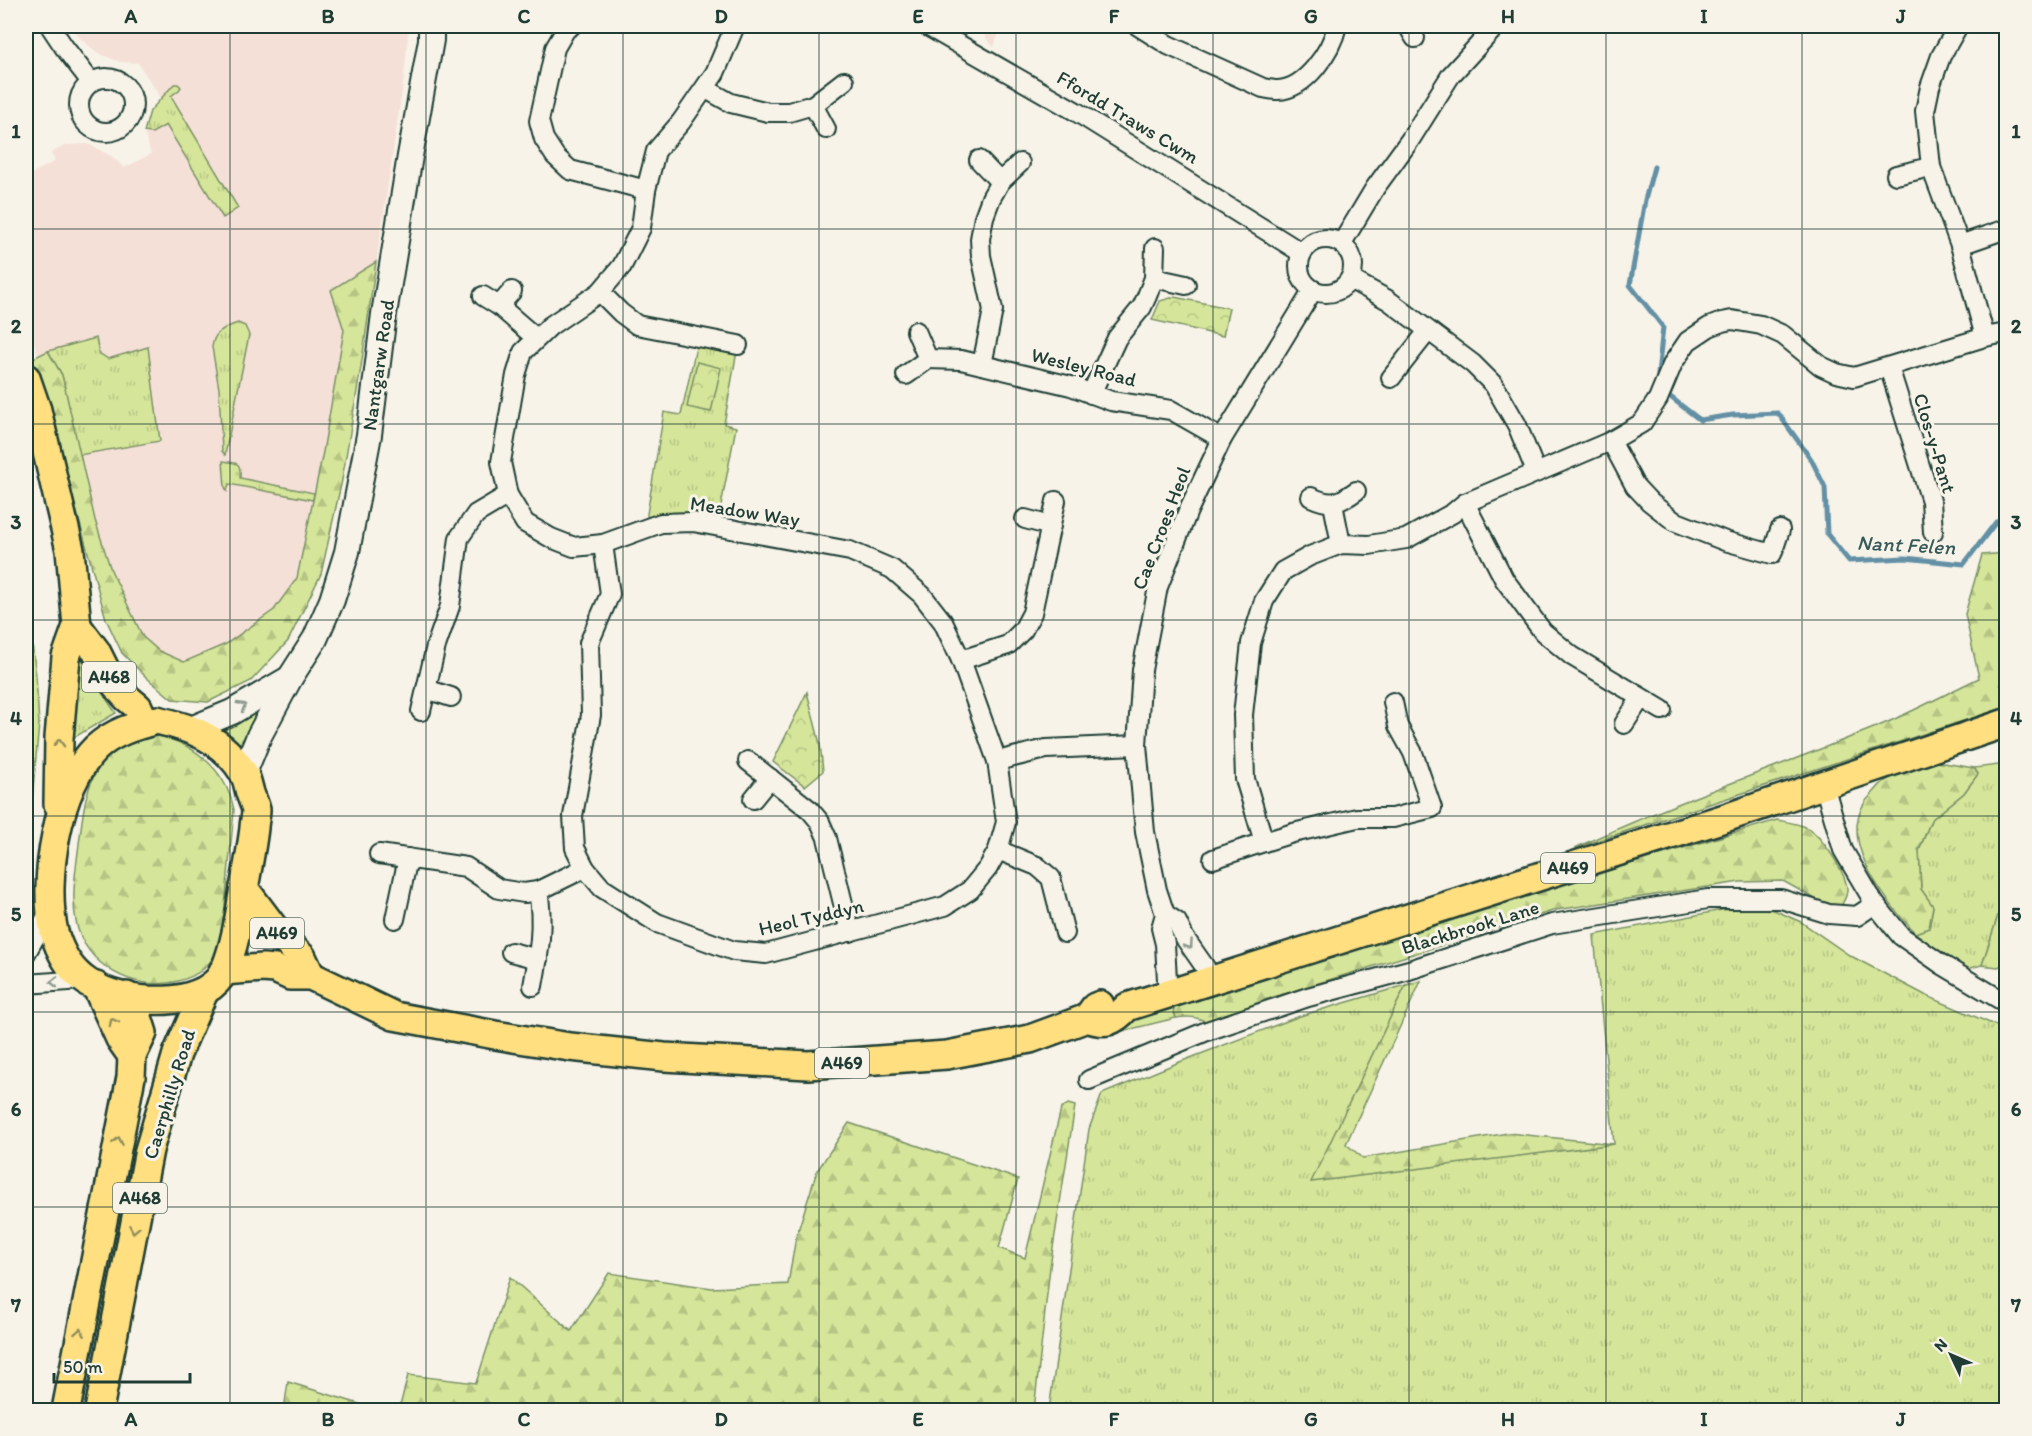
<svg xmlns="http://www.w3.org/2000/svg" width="2032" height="1436" font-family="Itim,sans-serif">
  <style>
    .built { fill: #f5e0d7 }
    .grass { fill: url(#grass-tufts); stroke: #7a9166; stroke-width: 1.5 }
    .forest { fill: url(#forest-firs); stroke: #7a9166; stroke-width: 1.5 }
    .park { fill: url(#park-crowns); stroke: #7a9166; stroke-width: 1.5 }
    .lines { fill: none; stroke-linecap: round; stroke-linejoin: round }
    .stream { stroke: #6490a5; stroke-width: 5 }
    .street-casing { stroke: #1f3d34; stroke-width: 22 }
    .secondary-casing { stroke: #1f3d34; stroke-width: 28 }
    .primary-casing { stroke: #1f3d34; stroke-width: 32 }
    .street { stroke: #f7f3e8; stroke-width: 18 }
    .secondary { stroke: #f7f3e8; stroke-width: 24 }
    .primary { stroke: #ffdf80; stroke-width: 27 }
    .oneway { stroke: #8b988e }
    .oneway2 { stroke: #8f8e5a }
    .grid { fill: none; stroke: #1f3d34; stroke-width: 1.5; stroke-opacity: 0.55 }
    .labels { text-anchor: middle; stroke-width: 6; stroke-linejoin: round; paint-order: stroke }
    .shield { fill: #f7f3e8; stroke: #60746a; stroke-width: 1.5 }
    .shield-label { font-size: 18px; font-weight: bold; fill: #1f3d34 }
    .street-label { font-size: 20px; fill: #1f3d34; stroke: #f7f3e8 }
    .water-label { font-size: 21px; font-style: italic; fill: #36595a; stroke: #f7f3e8 }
    .neatline { fill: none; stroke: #1f3d34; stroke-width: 2 }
    .grid-label { font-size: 20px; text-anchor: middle; font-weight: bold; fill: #1f3d34 }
  </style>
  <defs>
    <pattern id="grass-tufts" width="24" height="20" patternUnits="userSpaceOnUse" patternTransform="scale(1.5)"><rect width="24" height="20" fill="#d5e599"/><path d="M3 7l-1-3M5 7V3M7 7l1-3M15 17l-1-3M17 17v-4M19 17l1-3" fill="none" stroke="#b6c584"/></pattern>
    <pattern id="forest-firs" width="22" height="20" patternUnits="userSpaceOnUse" patternTransform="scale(1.5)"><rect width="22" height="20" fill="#d5e599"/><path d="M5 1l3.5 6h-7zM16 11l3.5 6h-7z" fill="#b6c584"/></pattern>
    <pattern id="park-crowns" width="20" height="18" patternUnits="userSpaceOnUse" patternTransform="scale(1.5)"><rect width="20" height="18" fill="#d5e599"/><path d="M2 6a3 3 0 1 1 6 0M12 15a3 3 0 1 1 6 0" fill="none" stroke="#b6c584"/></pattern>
  </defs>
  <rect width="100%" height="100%" fill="#f7f3e8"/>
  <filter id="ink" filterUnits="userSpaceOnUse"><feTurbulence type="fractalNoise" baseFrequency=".0167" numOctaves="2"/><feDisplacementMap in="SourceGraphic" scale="12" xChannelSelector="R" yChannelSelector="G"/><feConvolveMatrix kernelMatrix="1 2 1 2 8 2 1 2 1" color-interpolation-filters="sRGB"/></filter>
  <g filter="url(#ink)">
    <g class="built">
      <path d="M69 26H409L404 77 361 367 311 583 207 697 122 631 46 378 26 321V177L55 161 51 153 66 145 88 144 113 157 124 168 151 154 144 132 150 111 161 98 138 63 120 62 98 53 81 39Z"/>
      <path d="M979 26H1001L994 47 988 41Z"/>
    </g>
    <g class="grass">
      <path d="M174 84H178L181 87 179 90 171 96 238 208 223 218 166 125 152 133 144 132 150 111Z"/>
      <path d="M238 323 245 326 249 335 225 455 222 451 219 389 212 347C214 331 224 328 238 323Z"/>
      <path d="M96 338 99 353 108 359 148 347 160 441 79 455 62 375 48 351Z"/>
      <path d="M698 338 738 345 724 424 736 427 717 527 648 528 647 514 664 412 681 415Z"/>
      <path d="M223 461C238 463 241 462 240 478L314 493 313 500 229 484 227 491 225 487Z"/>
      <path d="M26 605 29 618 36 676 39 724 26 866Z"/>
      <path d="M80 655 92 678 116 713 73 738 77 656Z"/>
      <path d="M265 700 250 729 239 745 217 727Z"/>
      <path d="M2006 764V891L1982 965 1967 969 1949 958 1915 933 1929 928 1933 907 1921 889 1919 851 1931 820 1964 793 1978 774 1974 768Z"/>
      <path d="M1754 907 1774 910 1801 922 1849 955 1925 995 2006 1030V1410H1049L1089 1129 1102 1094 1177 1063 1300 1016 1406 985 1312 1181 1614 1144 1594 935 1722 910Z"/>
      <path d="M1173 1007 1176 1018 1123 1031 1116 1028 1114 1025Z"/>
    </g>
    <g class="forest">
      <path d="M376 262 361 367 342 480 321 574 288 641 251 681 208 702 172 699 147 678 122 653 106 619 42 384 31 359 48 351 62 375 95 520 111 570 143 637 159 651 184 662 226 644 274 610 297 578 323 452 344 330 331 290Z"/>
      <path d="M2006 553V707L1575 848C1673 802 1776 768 1876 727 1911 713 1945 694 1979 678L1965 614 1982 555Z"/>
      <path d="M149 735C190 739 226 768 234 810L222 939C214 964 199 977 174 982 133 991 84 965 76 921 71 896 76 869 79 844 83 815 84 786 103 762 115 746 130 741 149 735Z"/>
      <path d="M1937 762 1974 768 1978 774 1964 793 1931 820 1919 850 1921 889 1933 906 1929 928 1915 933C1886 901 1830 834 1872 794 1876 790 1880 784 1885 781 1900 772 1921 768 1937 762Z"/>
      <path d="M1777 820C1787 822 1799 823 1809 829 1822 837 1842 868 1846 883 1849 892 1845 899 1841 906H1828L1783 881 1740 882 1556 910 1264 1000 1208 1023C1198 1016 1187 1016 1176 1018L1173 1007 1553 887Z"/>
      <path d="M2006 891V963L1998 967 1982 965Z"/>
      <path d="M1421 981 1346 1144 1363 1158 1508 1133 1614 1144 1311 1182 1406 985Z"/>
      <path d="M1068 1104 1075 1106 1050 1267 1034 1410H399L408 1375 476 1383 510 1277 571 1331 609 1273 712 1288 788 1284 796 1237 817 1171 849 1123 1018 1179 999 1248 1025 1258 1061 1109Z"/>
      <path d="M288 1382 379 1410H284Z"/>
    </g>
    <g class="park">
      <path d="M1174 297 1229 308 1223 336 1152 320 1160 301Z"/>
      <path d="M697 362 721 368 711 412 687 407Z"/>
      <path d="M807 692 820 744 823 771 805 786 773 762Z"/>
    </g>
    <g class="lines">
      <g class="stream">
        <path d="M1654 167 1645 200 1630 285 1663 327 1657 384"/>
        <path d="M1664 392 1700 420 1733 415 1778 413 1811 459 1825 487 1827 534 1849 561 1905 558 1964 564 1996 522 2006 520"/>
      </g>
      <defs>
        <g id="street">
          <path d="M50 26 64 47 91 82"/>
          <path d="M571 26 566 29 555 48 539 121 544 139 555 156 570 170 646 190"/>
          <path d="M735 26 715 73 681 122 656 151 646 190 641 228 622 266 600 292 550 326 523 352 516 375 501 462 508 495 525 523 551 538 574 547 603 544 661 523 693 522 850 551 892 569 922 595 943 622 961 660 997 761 1046 749 1137 745"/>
          <path d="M927 26 1075 111 1302 253"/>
          <path d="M1138 26 1168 45 1263 88C1268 89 1273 90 1278 90 1306 89 1331 51 1337 26"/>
          <path d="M1408 26 1415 38"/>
          <path d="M1958 26 1941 56 1930 87 1925 111 1931 167 1960 245 1985 337"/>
          <circle cx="106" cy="105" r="27"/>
          <path d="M706 89 731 103 768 112H789L813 105 844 81"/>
          <path d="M813 105 826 129"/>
          <path d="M979 160 1000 182"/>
          <path d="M1896 175 1931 167"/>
          <circle cx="1326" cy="266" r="27"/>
          <path d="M1342 243 1375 188 1410 140 1451 75 1496 26"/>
          <path d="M1960 245 2006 229"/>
          <path d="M1154 278 1186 285"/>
          <path d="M1350 279 1388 300 1473 364 1494 385 1517 425 1536 472"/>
          <path d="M600 292 621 313 637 325 738 345"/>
          <path d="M483 296 499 306 536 338"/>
          <path d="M499 306 512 291"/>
          <path d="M916 331 928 359 961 360 1071 386 1111 401 1171 410 1222 439"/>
          <path d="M982 365 993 310 981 256 980 239 984 217 991 198 1000 182 1020 163"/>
          <path d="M1889 367 1931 501 1933 532"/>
          <path d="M906 375 928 359"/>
          <path d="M1391 378 1428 331"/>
          <path d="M1091 394 1117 338 1142 307 1147 296 1154 278 1155 248"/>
          <path d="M1611 441 1635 486 1650 502 1674 521 1725 541 1772 554 1780 530"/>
          <path d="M1311 497C1331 506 1338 504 1356 491"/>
          <path d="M1465 503 1504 579 1543 632 1572 656 1662 710"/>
          <path d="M1333 504 1341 544"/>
          <path d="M1025 519 1051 526"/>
          <path d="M603 544 610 594 589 643 591 715 573 816 575 848 585 868 602 888 657 923 734 951 766 954 945 906 970 890 988 868 998 850 1006 822 997 761"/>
          <path d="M961 660 1008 645 1023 630 1032 613 1056 501"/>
          <path d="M426 689 451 697"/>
          <path d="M1393 702 1398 726 1413 753 1432 808 1393 818H1357L1293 833 1264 842 1245 779 1243 715 1251 643 1264 601 1283 571 1310 556 1341 544 1369 545 1406 539 1453 513 1465 503 1611 441 1642 423 1658 399 1673 363 1688 341 1709 327 1722 322 1732 320 1761 325 1783 335 1821 366 1836 373 1854 377 1985 337 2006 333"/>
          <path d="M421 711 436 646 450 606 459 538 476 514 508 495"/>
          <path d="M1624 724 1641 698"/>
          <path d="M748 761 810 810 820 822 827 838 850 932"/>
          <path d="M1824 785 1843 850 1875 904 1901 936 1941 964 2006 1003"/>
          <path d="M753 799 770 778"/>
          <path d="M998 850 1037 866 1051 878 1065 933"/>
          <path d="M379 854 466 867 499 889 524 893 538 891 585 868"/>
          <path d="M1213 859 1264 842"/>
          <path d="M1165 914 1177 922 1184 937 1205 967 1209 980"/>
          <path d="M395 919 408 858"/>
          <path d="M511 952 538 959"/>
          <path d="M26 953 50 911"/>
          <path d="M26 984 83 980"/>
          <path d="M533 986C539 954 544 923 538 891"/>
          <path d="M1170 993 1167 980 1165 944 1161 928 1165 914 1157 890 1145 832 1137 745 1142 670 1158 587 1188 511 1222 439 1313 290"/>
          <path d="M1089 1080 1207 1031 1308 997 1409 970 1552 924 1708 899H1781L1829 914 1857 916 1875 904"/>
        </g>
        <g id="secondary">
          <path d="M191 729 232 712 290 678"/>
          <path d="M244 773 259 736 290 678 315 639 332 600 347 552 369 435 384 314 410 156 431 40V26"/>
        </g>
        <g id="primary">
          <path d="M26 378 37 410 70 550 77 626 66 657 59 738 58 804"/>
          <path d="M77 626 96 651 109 677 126 697 138 707 145 723"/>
          <path d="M157 720C193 728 222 739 243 772 247 778 248 786 250 793 252 799 255 805 256 810 256 816 254 823 254 828 251 853 246 876 242 900 239 920 231 967 217 981 189 1011 111 1003 82 978 68 967 59 949 54 932 42 881 57 786 96 748 113 732 135 726 157 720Z"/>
          <path d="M244 888 280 936 302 957 311 976"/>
          <path d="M223 971 263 968 275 969 290 976H311L394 1016 495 1035 570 1047 664 1057 808 1065 947 1055 1030 1039 1087 1018 1095 1007 1100 1005"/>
          <path d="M96 986 120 1039 132 1056"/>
          <path d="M1087 1018C1105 1025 1114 1022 1127 1007L1728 817 2006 723"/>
          <path d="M66 1410 131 1077 132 1056 143 1033 136 1011 127 996"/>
          <path d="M99 1410 149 1150 177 1054 204 992"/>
        </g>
      </defs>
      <use href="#street" class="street-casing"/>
      <use href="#secondary" class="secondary-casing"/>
      <use href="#primary" class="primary-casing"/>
      <use href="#street" class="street"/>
      <use href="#secondary" class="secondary"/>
      <use href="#primary" class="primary"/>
    </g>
    <defs><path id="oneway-chevron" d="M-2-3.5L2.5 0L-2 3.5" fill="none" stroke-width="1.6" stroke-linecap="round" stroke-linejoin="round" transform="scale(1.5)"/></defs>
    <g class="oneway">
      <use href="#oneway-chevron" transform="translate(242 706) rotate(-30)"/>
      <use href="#oneway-chevron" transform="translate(1189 945) rotate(55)"/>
      <use href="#oneway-chevron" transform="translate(54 982) rotate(-179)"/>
    </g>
    <g class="oneway2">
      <use href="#oneway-chevron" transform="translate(59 743) rotate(-88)"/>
      <use href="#oneway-chevron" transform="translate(113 1022) rotate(-118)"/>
      <use href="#oneway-chevron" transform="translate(118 1141) rotate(-79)"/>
      <use href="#oneway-chevron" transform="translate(134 1229) rotate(101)"/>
      <use href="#oneway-chevron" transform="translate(80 1332) rotate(-80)"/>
    </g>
  </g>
  <path class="grid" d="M230 26V1410M426 26V1410M623 26V1410M819 26V1410M1016 26V1410M1213 26V1410M1409 26V1410M1606 26V1410M1802 26V1410M26 229H2006M26 424H2006M26 620H2006M26 816H2006M26 1012H2006M26 1207H2006"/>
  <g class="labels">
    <g class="shield">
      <rect x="82" y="662" width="54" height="30" rx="4.5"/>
      <rect x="1541" y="853" width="54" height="30" rx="4.5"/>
      <rect x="250" y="918" width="54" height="30" rx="4.5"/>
      <rect x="815" y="1048" width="54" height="30" rx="4.5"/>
      <rect x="113" y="1183" width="54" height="30" rx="4.5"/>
    </g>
    <g class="shield-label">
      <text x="109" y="683">A468</text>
      <text x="1568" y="874">A469</text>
      <text x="277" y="939">A469</text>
      <text x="842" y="1069">A469</text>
      <text x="140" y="1204">A468</text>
    </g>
    <g class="street-label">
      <text transform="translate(1128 117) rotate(31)" y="7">Ffordd Traws Cwm</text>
      <text transform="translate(378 365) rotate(-82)" y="7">Nantgarw Road</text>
      <text transform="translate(1084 367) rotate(14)" y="7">Wesley Road</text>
      <text transform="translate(1935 443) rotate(73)" y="7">Clos-y-Pant</text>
      <text transform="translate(745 511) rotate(9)" y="7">Meadow Way</text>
      <text transform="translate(1161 528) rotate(-69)" y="7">Cae Croes Heol</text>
      <text transform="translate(811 917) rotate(-13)" y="7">Heol Tyddyn</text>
      <text transform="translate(1470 927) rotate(-17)" y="7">Blackbrook Lane</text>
      <text transform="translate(169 1094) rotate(-73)" y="7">Caerphilly Road</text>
    </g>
    <g class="water-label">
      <text transform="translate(1906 545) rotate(3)" y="7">Nant Felen</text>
    </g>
  </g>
  <rect width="2032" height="1436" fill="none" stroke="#f7f3e8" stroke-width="66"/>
  <g transform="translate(1951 1355) rotate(314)" stroke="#f7f3e8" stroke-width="4.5" paint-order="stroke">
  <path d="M0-4.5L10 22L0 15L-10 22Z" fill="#1f3d34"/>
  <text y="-9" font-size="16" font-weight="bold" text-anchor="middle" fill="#1f3d34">N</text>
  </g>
  <path d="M54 1373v9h136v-9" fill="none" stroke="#1f3d34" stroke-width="3"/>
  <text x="63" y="1373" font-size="18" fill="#1f3d34" stroke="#f7f3e8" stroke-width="4.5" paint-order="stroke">50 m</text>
  <rect x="33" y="33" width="1966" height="1370" class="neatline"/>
  <g class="grid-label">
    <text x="131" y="23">A</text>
    <text x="328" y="23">B</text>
    <text x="524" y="23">C</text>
    <text x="721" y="23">D</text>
    <text x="918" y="23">E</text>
    <text x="1114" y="23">F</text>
    <text x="1311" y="23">G</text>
    <text x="1508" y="23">H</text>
    <text x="1704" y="23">I</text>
    <text x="1901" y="23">J</text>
    <text x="16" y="138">1</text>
    <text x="2016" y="138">1</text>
    <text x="16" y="333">2</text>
    <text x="2016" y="333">2</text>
    <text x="16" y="529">3</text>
    <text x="2016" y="529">3</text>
    <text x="16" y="725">4</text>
    <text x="2016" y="725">4</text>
    <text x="16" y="921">5</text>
    <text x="2016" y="921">5</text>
    <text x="16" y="1116">6</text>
    <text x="2016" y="1116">6</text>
    <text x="16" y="1312">7</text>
    <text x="2016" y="1312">7</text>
    <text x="131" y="1426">A</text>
    <text x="328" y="1426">B</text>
    <text x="524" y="1426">C</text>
    <text x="721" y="1426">D</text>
    <text x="918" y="1426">E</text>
    <text x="1114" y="1426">F</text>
    <text x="1311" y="1426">G</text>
    <text x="1508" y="1426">H</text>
    <text x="1704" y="1426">I</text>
    <text x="1901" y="1426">J</text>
  </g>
</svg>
